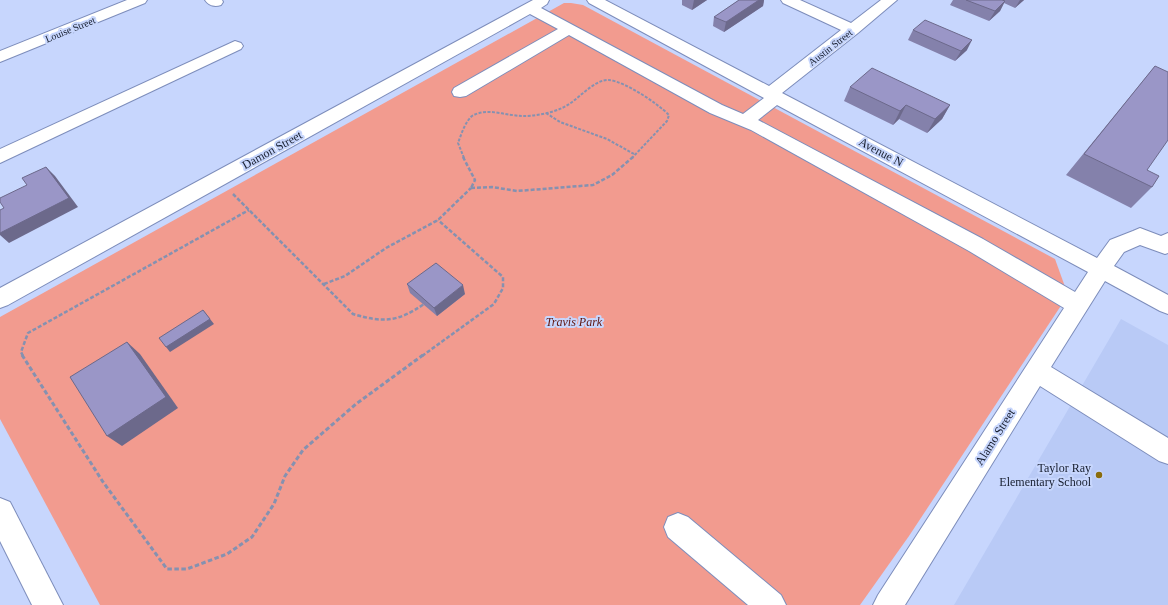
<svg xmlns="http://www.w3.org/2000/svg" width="1168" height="605" font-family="Georgia,serif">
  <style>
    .built { fill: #b9caf6 }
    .green { fill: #f29b8f }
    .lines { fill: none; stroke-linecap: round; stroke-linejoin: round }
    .minor-casing { stroke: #7d8dbb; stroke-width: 2 }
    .path-far2 { stroke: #8591b0; stroke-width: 2; stroke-dasharray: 3 1.5; stroke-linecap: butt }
    .path-far1 { stroke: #8591b0; stroke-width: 2.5; stroke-dasharray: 4 2; stroke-linecap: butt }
    .path { stroke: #8591b0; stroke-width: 3; stroke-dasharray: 4.5 2.5; stroke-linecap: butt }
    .minor { fill: #fff; fill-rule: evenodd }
    .wall { fill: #8481ab }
    .shaded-wall { fill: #6c698b }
    .building { fill: #9a96c7; stroke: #6c698b }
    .poi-dot { fill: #8a6c0c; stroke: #c7d6fd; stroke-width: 1.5 }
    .labels { text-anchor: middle; stroke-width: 4; stroke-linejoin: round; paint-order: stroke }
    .far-street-label { font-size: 10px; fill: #171e2f; stroke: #c7d6fd }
    .street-label { font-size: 12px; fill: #171e2f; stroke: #c7d6fd }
    .park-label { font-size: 12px; font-style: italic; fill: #5f140e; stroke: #c7d6fd }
    .poi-label { font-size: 12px; fill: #171e2f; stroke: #c7d6fd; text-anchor: end }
  </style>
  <rect width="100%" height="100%" fill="#c7d6fd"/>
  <path class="built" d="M1121 319 1168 345V605H954Z"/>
  <path class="green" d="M564 3H571L583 5 1055 259 1068 295 909 536 860 605H100L0 419V317Z"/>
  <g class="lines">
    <defs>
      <g id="minor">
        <path d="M127 0H147L145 3 0 62V51Z"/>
        <path d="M205 0H222L223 2 221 5C215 7 209 6 205 0Z"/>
        <path d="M533 0H549L547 4 541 8 722 105 743 114 764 98 589 3 587 0H605L769 86 841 30 783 3 781 0H800L851 23 881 0H897L858 33 782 93 1097 258 1110 240 1133 231 1140 228 1161 236 1168 233V253L1165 254 1140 245 1124 252 1114 266 1168 295V314L1160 311 1105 281 1051 367 1168 438V464L1159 461 1040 386 905 605H873L878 595 1064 308 969 251 751 130 710 113 569 35 466 96 460 97 454 96 452 92 454 88 558 29 530 14 8 305 0 308V288ZM777 105 1088 272 1075 292 983 239 758 120Z"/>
        <path d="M235 41 241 43 243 46 241 49 0 163V149Z"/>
        <path d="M0 498 10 502 63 605H32L0 541Z"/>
        <path d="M678 513 688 517 781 595 786 605H748L668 537 664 527 668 517Z"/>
      </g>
    </defs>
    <use href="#minor" class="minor-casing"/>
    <g class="path-far2">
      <path d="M546 113 560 122 607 139 634 154"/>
      <path d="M464 158 458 143C461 135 465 122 472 116 487 107 507 116 523 116 536 116 551 113 562 108 577 102 593 79 609 80 626 82 657 103 669 115L667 121 632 158"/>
    </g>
    <g class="path-far1">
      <path d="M463 157 475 180 471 188"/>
      <path d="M471 188 492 187 517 191 593 185 612 175 633 157"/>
      <path d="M233 194 353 314C383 323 398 322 424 304"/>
      <path d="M324 284 345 276 386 248 438 220 471 188"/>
      <path d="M23 356 21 352 28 333 249 210"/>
      <path d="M422 356 494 304 503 288V277L438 220"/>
    </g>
    <path class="path" d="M22 355 103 482 167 569H187L227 554 252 537 274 504 285 476 303 450 356 404 423 355"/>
    <use href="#minor" class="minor"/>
  </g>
  <g class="wall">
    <path d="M682 0H707L692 10 682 5Z"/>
    <path d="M739 0H764L763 6 724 32 713 26 714 17Z"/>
    <path d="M953 0H1024L1015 8 1004 3 1000 11 989 21 950 5Z"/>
    <path d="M913 30 967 50 955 61 908 40Z"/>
    <path d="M1155 66 1147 170 1152 187 1131 208 1066 175Z"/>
    <path d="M850 87 950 105 942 119 927 133 899 119 893 125 844 101Z"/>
    <path d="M407 284 465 294 437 316 410 293Z"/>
  </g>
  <g class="shaded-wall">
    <path d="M694 0H707L692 10Z"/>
    <path d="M759 0H764L763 6 724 32 726 22Z"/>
    <path d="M1020 0H1024L1015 8Z"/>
    <path d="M1005 1 1000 11 989 21 995 11Z"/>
    <path d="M972 40 967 50 955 61 961 51Z"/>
    <path d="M906 105 899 119 893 125 900 111Z"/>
    <path d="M950 105 942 119 927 133 935 119Z"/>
    <path d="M46 167 55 176 78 207 9 243 0 235V233Z"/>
    <path d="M463 285 465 294 437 316 434 308Z"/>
    <path d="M203 310 214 324 170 352 166 347Z"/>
    <path d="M127 342 140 354 178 408 122 446 107 436Z"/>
  </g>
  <g class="building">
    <path d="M739 0H759L726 22 714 17Z"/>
    <path d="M966 0H1002L1005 1 995 11Z"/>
    <path d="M925 20 972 40 961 51 913 30Z"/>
    <path d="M1155 66 1168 72V140L1147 170 1159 176 1152 187 1084 154Z"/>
    <path d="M872 68 950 105 935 119 906 105 900 111 850 87Z"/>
    <path d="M46 167 69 198 0 233V210L4 208 0 202V198L27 185 22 178Z"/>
    <path d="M436 263 463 285 434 308 407 284Z"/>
    <path d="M203 310 210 319 166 347 159 338Z"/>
    <path d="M127 342 166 397 107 436 70 377Z"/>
  </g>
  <circle class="poi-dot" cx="1099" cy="475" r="4"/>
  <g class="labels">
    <g class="far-street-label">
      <text transform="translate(70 29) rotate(-22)" y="4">Louise Street</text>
      <text transform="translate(830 47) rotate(-38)" y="4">Austin Street</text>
    </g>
    <g class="street-label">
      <text transform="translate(272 150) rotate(-29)" y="4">Damon Street</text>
      <text transform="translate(881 152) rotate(28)" y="4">Avenue N</text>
      <text transform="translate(995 437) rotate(-58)" y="4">Alamo Street</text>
    </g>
    <g class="park-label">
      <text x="574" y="326">Travis Park</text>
    </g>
    <g class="poi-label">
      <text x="1091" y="472">Taylor Ray<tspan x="1091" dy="14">Elementary School</tspan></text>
    </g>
  </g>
</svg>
